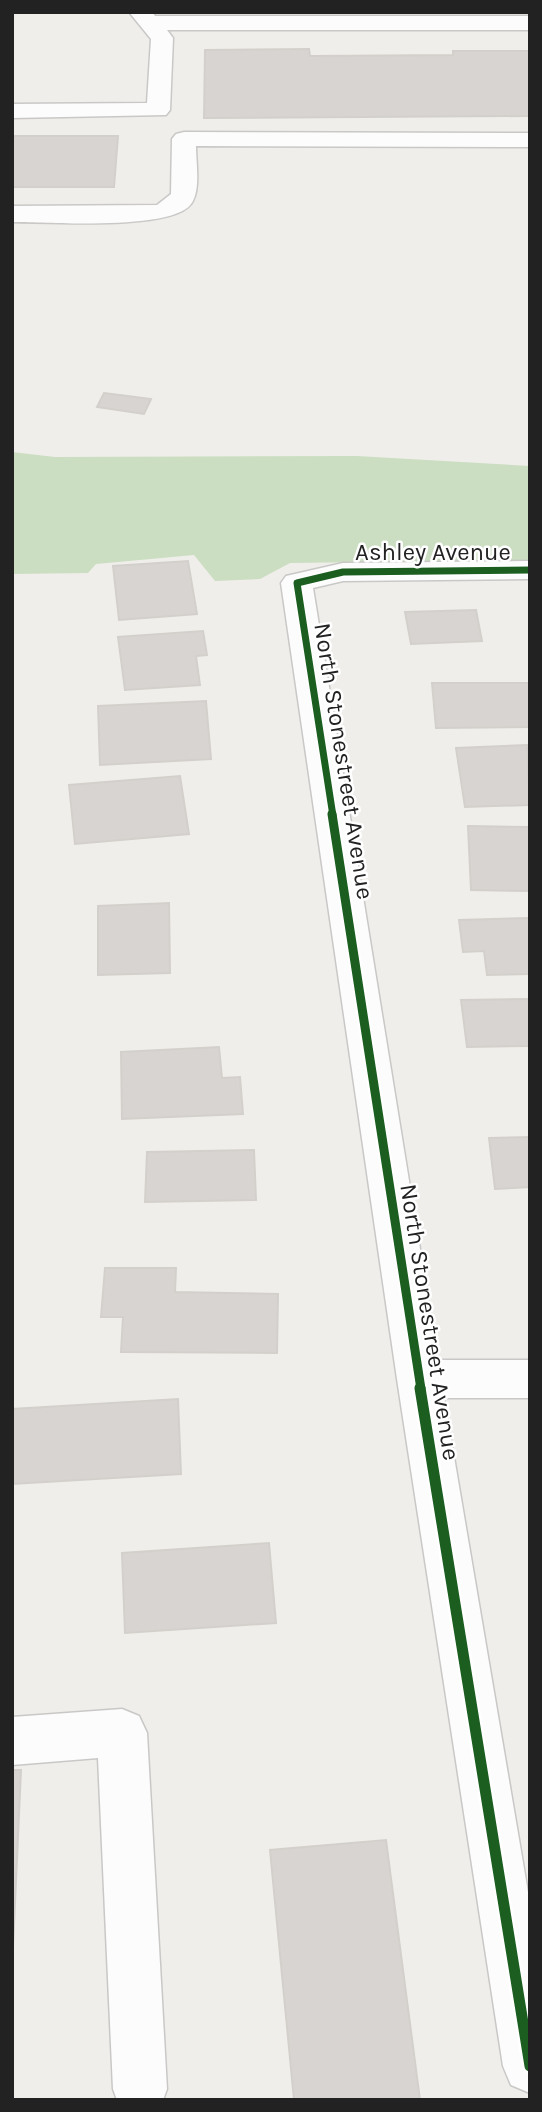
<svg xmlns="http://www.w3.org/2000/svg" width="542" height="2112" font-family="Karla,sans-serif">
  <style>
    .forest { fill: #cbdec1 }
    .building { fill: #d7d4d2; stroke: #d3d0cc; stroke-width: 2 }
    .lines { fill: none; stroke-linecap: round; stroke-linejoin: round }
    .minor-casing { stroke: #c9c8c7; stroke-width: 3 }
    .minor { fill: #fdfcfc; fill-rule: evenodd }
    .cycleway-far2-casing { stroke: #fff; stroke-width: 10 }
    .cycleway-far1-casing { stroke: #fff; stroke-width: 13 }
    .cycleway-casing { stroke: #fff; stroke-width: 16 }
    .cycleway-far2 { stroke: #1b5e20; stroke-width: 7 }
    .cycleway-far1 { stroke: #1b5e20; stroke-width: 9 }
    .cycleway { stroke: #1b5e20; stroke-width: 11 }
    .labels { text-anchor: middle; stroke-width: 5; stroke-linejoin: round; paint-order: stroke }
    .street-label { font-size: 24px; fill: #222; stroke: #fff }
  </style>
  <rect width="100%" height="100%" fill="#f0eeeb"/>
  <path class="forest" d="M12 452 55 457 357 456 530 466V560L290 563 260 579 215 581 194 555 96 564 88 573 12 574Z"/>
  <g class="building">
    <path d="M309 49 310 56 453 55V51H530V116L204 118 205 50Z"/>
    <path d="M12 136H118L114 187H12Z"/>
    <path d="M104 393 151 399 144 414 97 407Z"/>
    <path d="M188 561 197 614 119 620 113 566Z"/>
    <path d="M476 610 482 641 411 644 405 612Z"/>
    <path d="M203 631 207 655 196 656 200 685 125 690 118 637Z"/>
    <path d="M432 683H530V727L436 728Z"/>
    <path d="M206 701 211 759 100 765 98 706Z"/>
    <path d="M527 745 530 805 465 807 456 748Z"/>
    <path d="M180 776 189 834 75 844 69 785Z"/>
    <path d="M468 826 530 827V891L471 890Z"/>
    <path d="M169 903 170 973 98 975V906Z"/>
    <path d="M530 918V974L487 975 484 951 463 952 459 920Z"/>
    <path d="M530 999V1046L467 1047 461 1000Z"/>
    <path d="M219 1047 222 1078 240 1077 243 1114 122 1119 121 1052Z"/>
    <path d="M530 1137V1187L495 1189 489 1138Z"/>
    <path d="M254 1150 256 1200 145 1202 147 1152Z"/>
    <path d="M105 1268H176L175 1292 278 1294 277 1353 121 1352 123 1317H101Z"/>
    <path d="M178 1399 181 1474 12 1484V1409Z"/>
    <path d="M269 1543 276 1623 125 1633 122 1553Z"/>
    <path d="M12 1770H21L12 1970Z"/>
    <path d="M386 1840 420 2100H294L270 1850Z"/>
  </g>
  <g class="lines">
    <defs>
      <g id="minor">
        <path d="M129 12H152L155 16H530V30H167L173 38 170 110 166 115 12 118V104L147 103 151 39Z"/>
        <path d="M184 132 530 133V147L196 146C196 163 201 191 191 204 172 231 46 222 12 222V206L157 205 171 194 172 139 176 134Z"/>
        <path d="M530 561V579L343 581 313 588 438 1360H530V1398H444L530 1904V2093L511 2085 503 2066 397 1379 281 583 286 576 343 563Z"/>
        <path d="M122 1709 139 1716 147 1733 167 2089 163 2100H117L113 2089 98 1758 12 1765V1717Z"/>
      </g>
    </defs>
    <use href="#minor" class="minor-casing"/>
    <use href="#minor" class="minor"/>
    <defs>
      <path id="cycleway-far2" d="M333 816 297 583 343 572 530 570"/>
      <path id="cycleway-far1" d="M332 814 421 1389"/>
      <path id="cycleway" d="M420 1388 530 2066"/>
    </defs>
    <use href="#cycleway-far2" class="cycleway-far2-casing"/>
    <use href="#cycleway-far1" class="cycleway-far1-casing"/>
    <use href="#cycleway" class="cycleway-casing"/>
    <use href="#cycleway-far2" class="cycleway-far2"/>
    <use href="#cycleway-far1" class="cycleway-far1"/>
    <use href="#cycleway" class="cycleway"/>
  </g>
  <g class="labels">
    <g class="street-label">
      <text x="433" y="560">Ashley Avenue</text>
      <text transform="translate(344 761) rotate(81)" y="8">North Stonestreet Avenue</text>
      <text transform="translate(430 1322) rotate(81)" y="8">North Stonestreet Avenue</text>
    </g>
  </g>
  <rect width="542" height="2112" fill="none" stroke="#222222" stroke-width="28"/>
</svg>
